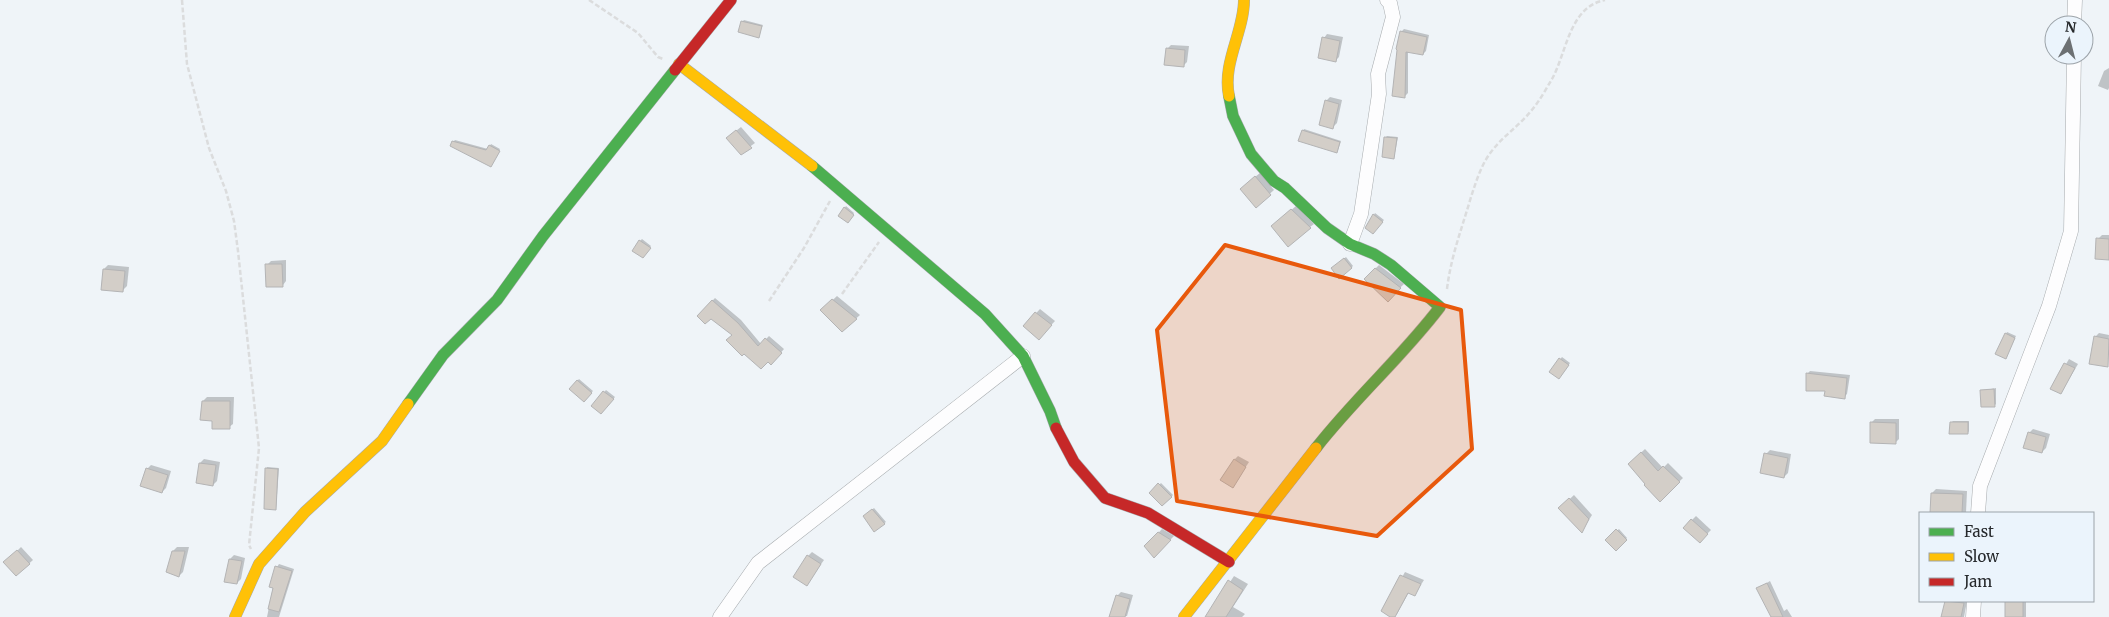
<svg xmlns="http://www.w3.org/2000/svg" width="2109" height="617" font-family="Merriweather,serif">
  <style>
    .shadow { fill: #0003 }
    .building { fill: #d3cec8; stroke: #b4b4b5 }
    .lines { fill: none; stroke-linecap: round; stroke-linejoin: round }
    .street-casing { stroke: #a6aaad; stroke-width: 15 }
    .fast-casing { stroke: #a6aaad; stroke-width: 12 }
    .slow-casing { stroke: #a6aaad; stroke-width: 12 }
    .jam-casing { stroke: #a6aaad; stroke-width: 12 }
    .path { stroke: #dbdcdd; stroke-width: 2.5; stroke-dasharray: 5 2.5; stroke-linecap: butt }
    .street { stroke: #fdfdfe; stroke-width: 14 }
    .fast { stroke: #4caf50; stroke-width: 11 }
    .slow { stroke: #ffc107; stroke-width: 11 }
    .jam { stroke: #c62828; stroke-width: 11 }
    .marked { fill: #e8590c; fill-opacity: 0.2; stroke: #e8590c; stroke-width: 4; stroke-linejoin: round }
  </style>
  <rect width="100%" height="100%" fill="#eff4f8"/>
  <g class="shadow">
    <path d="M744 20 763 25 758 36 742 22Z"/>
    <path d="M1404 29 1429 35 1426 51 1423 54 1408 51V93L1405 96 1401 32Z"/>
    <path d="M1327 34 1343 37 1339 57 1335 61 1324 38Z"/>
    <path d="M1171 45 1189 46 1187 62 1183 66 1167 49Z"/>
    <path d="M2109 68V88L2108 90 2098 86 2104 71Z"/>
    <path d="M1330 97 1342 100 1337 123 1333 127 1326 101Z"/>
    <path d="M741 127 755 143 741 153 732 134Z"/>
    <path d="M1304 129 1341 141 1338 150 1336 152 1303 131Z"/>
    <path d="M1387 136 1398 137 1394 158 1386 137Z"/>
    <path d="M455 140 488 149 491 144 500 149 492 164 453 142Z"/>
    <path d="M1260 173 1274 190 1256 206 1245 185Z"/>
    <path d="M846 206 854 213 850 220 839 216Z"/>
    <path d="M1296 206 1314 224 1310 227 1276 223Z"/>
    <path d="M1375 213 1384 220 1373 232 1367 227Z"/>
    <path d="M2102 235H2109V258L2098 239Z"/>
    <path d="M642 239 651 246 644 255 640 241Z"/>
    <path d="M1346 257 1353 266 1340 277 1333 268Z"/>
    <path d="M286 260V281L283 285 267 265 271 261Z"/>
    <path d="M108 265 129 267 127 286 123 290 104 269Z"/>
    <path d="M1379 265 1404 284 1387 300 1365 279Z"/>
    <path d="M837 296 860 315 843 330 822 310Z"/>
    <path d="M715 298 741 320 761 344 769 336 784 349 771 364 711 317 698 316Z"/>
    <path d="M1040 309 1055 321 1039 338 1025 325Z"/>
    <path d="M2007 332 2016 336 2006 357V334Z"/>
    <path d="M2099 333 2109 335 2107 366 2095 337Z"/>
    <path d="M1562 357 1570 363 1561 376 1551 371Z"/>
    <path d="M2069 359 2078 364 2061 393 2052 388Z"/>
    <path d="M1810 371 1850 375 1847 394 1844 397 1826 390 1807 374Z"/>
    <path d="M579 379 593 391 584 400 570 389Z"/>
    <path d="M1996 388V404L1995 405 1981 391Z"/>
    <path d="M606 390 615 397 601 413 593 405Z"/>
    <path d="M207 397H234L233 424 229 427 214 419 203 401Z"/>
    <path d="M1875 419H1899V439L1895 443 1871 423Z"/>
    <path d="M1953 421H1969V431L1968 433 1951 423Z"/>
    <path d="M2033 429 2050 434 2046 448 2042 452 2029 433Z"/>
    <path d="M1645 449 1663 468 1668 463 1683 478 1660 500 1629 464Z"/>
    <path d="M1770 450 1791 454 1788 473 1784 477 1766 454Z"/>
    <path d="M1238 456 1249 462 1236 482 1235 459Z"/>
    <path d="M204 459 220 462 217 481 213 485 200 463Z"/>
    <path d="M151 465 171 471 166 488 162 492 147 469Z"/>
    <path d="M267 467 279 468 276 509 266 469Z"/>
    <path d="M1161 483 1173 495 1163 505 1151 493Z"/>
    <path d="M1936 489 1967 491 1966 513H1931L1932 493Z"/>
    <path d="M1574 495 1592 515 1582 531 1560 508Z"/>
    <path d="M874 508 886 522 874 530 865 516Z"/>
    <path d="M1696 516 1711 530 1700 541 1685 527Z"/>
    <path d="M1162 529 1174 536 1154 556 1146 546Z"/>
    <path d="M1619 529 1627 538 1616 550 1607 540Z"/>
    <path d="M21 547 33 560 16 575 5 563Z"/>
    <path d="M177 547H189L183 572 179 576 173 551Z"/>
    <path d="M812 552 824 560 807 584 808 556Z"/>
    <path d="M234 555 245 558 241 579 237 583 230 559Z"/>
    <path d="M279 564 294 569 279 617H267L277 567Z"/>
    <path d="M1405 572 1424 580 1415 594 1409 592 1397 614 1392 617 1383 611Z"/>
    <path d="M1234 576 1248 584 1233 607 1245 614 1242 617H1207Z"/>
    <path d="M1770 581 1784 611 1787 609 1792 617H1772L1758 588Z"/>
    <path d="M1121 592 1133 595 1127 616 1112 617 1117 596Z"/>
    <path d="M1946 601H1967L1964 617H1943Z"/>
    <path d="M2007 601H2026V617H2006Z"/>
  </g>
  <g class="building">
    <path d="M741 21 762 26 759 38 738 32Z"/>
    <path d="M1400 31 1427 37 1423 55 1406 52 1405 98 1392 96 1397 50 1396 49Z"/>
    <path d="M1322 37 1340 41 1336 62 1318 58Z"/>
    <path d="M1166 48 1185 50 1184 67 1164 65Z"/>
    <path d="M1325 100 1339 104 1333 129 1319 125Z"/>
    <path d="M736 130 752 148 741 155 726 138Z"/>
    <path d="M1302 130 1340 142 1337 153 1298 141Z"/>
    <path d="M1384 137 1397 138 1394 159 1382 157Z"/>
    <path d="M452 141 486 150 489 145 500 151 491 167 450 146Z"/>
    <path d="M1255 176 1271 195 1256 208 1240 189Z"/>
    <path d="M844 207 854 215 848 223 838 216Z"/>
    <path d="M1291 209 1311 228 1288 247 1271 226Z"/>
    <path d="M1373 214 1383 222 1373 234 1365 228Z"/>
    <path d="M2096 238 2109 239V260L2095 259Z"/>
    <path d="M639 240 651 248 643 258 632 251Z"/>
    <path d="M1344 258 1352 268 1339 279 1331 268Z"/>
    <path d="M265 264H282L283 287H266Z"/>
    <path d="M1375 268 1401 288 1388 302 1364 279Z"/>
    <path d="M103 269 125 271 123 292 101 290Z"/>
    <path d="M832 299 857 319 842 332 820 310Z"/>
    <path d="M712 300 738 323 758 346 765 338 782 353 771 365 768 362 761 369 744 354 742 356 726 340 732 335 711 319 705 324 697 316Z"/>
    <path d="M1035 312 1052 325 1039 340 1023 326Z"/>
    <path d="M2005 333 2015 338 2006 359 1995 354Z"/>
    <path d="M2094 336 2109 339 2108 367 2089 364Z"/>
    <path d="M1559 358 1569 365 1559 379 1549 372Z"/>
    <path d="M2064 363 2075 368 2061 394 2050 389Z"/>
    <path d="M1806 373 1847 378 1845 399 1824 396 1825 391H1806Z"/>
    <path d="M577 380 592 393 584 402 569 389Z"/>
    <path d="M1994 389 1995 407H1981L1980 390Z"/>
    <path d="M603 391 614 399 601 414 591 406Z"/>
    <path d="M202 401H230V429H212V421L200 420Z"/>
    <path d="M1870 422 1896 423V444L1870 443Z"/>
    <path d="M1950 422H1968V434H1949Z"/>
    <path d="M2028 432 2046 437 2042 453 2023 448Z"/>
    <path d="M1641 452 1658 471 1663 466 1680 482 1660 502 1644 485 1645 484 1628 464Z"/>
    <path d="M1764 453 1788 458 1784 478 1760 473Z"/>
    <path d="M1234 459 1246 467 1233 488 1220 480Z"/>
    <path d="M199 463 216 465 213 486 196 483Z"/>
    <path d="M146 468 168 475 162 493 140 486Z"/>
    <path d="M265 468 278 469 276 510 264 509Z"/>
    <path d="M1158 483 1172 497 1162 506 1149 493Z"/>
    <path d="M1931 493 1963 494 1962 513H1930Z"/>
    <path d="M1569 498 1589 519 1582 533 1558 508Z"/>
    <path d="M872 509 885 524 874 532 863 516Z"/>
    <path d="M1691 519 1708 534 1700 543 1683 528Z"/>
    <path d="M1616 529 1627 540 1616 551 1605 540Z"/>
    <path d="M1158 532 1171 540 1154 558 1144 546Z"/>
    <path d="M17 550 30 564 16 576 3 562Z"/>
    <path d="M172 551H185L179 577 166 572Z"/>
    <path d="M807 555 821 564 807 586 793 577Z"/>
    <path d="M229 559 242 561 237 584 224 582Z"/>
    <path d="M275 566 292 571 279 612 268 609 273 588 269 587Z"/>
    <path d="M1400 575 1421 584 1415 596 1408 593 1395 617H1390L1381 611Z"/>
    <path d="M1228 580 1243 590 1226 617H1205Z"/>
    <path d="M1767 583 1783 617H1771L1756 588Z"/>
    <path d="M1116 595 1130 599 1125 617H1109Z"/>
    <path d="M1945 601 1964 603 1961 617H1941Z"/>
    <rect x="2005" y="601" width="18" height="16"/>
  </g>
  <g class="lines">
    <defs>
      <g id="street">
        <path d="M2074 25 2075 0"/>
        <path d="M1350 244 1361 214 1379 94 1378 74 1393 17 1390 3 1387 0"/>
        <path d="M1978 513 1980 486 2049 306 2071 231 2074 55"/>
        <path d="M720 617 758 563 1023 356"/>
        <path d="M1973 617 1974 601"/>
      </g>
      <g id="fast">
        <path d="M1229 96 1233 116 1251 154 1274 181 1285 188 1327 228 1350 244 1374 254 1391 265 1440 307C1402 357 1355 398 1316 448"/>
        <path d="M812 166 985 314 1023 356 1050 411 1056 428"/>
        <path d="M408 404 443 355 497 300 543 236 675 70"/>
      </g>
      <g id="slow">
        <path d="M679 64 812 166"/>
        <path d="M1229 96C1222 63 1244 32 1244 0"/>
        <path d="M235 617 259 564 305 512 382 441 408 404"/>
        <path d="M1184 617 1316 448"/>
      </g>
      <g id="jam">
        <path d="M675 70 731 0"/>
        <path d="M1056 428 1074 462 1105 498 1148 513 1229 562"/>
      </g>
    </defs>
    <use href="#street" class="street-casing"/>
    <use href="#fast" class="fast-casing"/>
    <use href="#slow" class="slow-casing"/>
    <use href="#jam" class="jam-casing"/>
    <g class="path">
      <path d="M182 0 187 64 209 148 226 191 234 221 238 251 259 448 249 545 251 549"/>
      <path d="M589 0 638 33 658 57 663 59"/>
      <path d="M1447 289C1451 256 1462 228 1471 197 1476 182 1481 165 1491 152 1503 136 1519 126 1531 111 1539 102 1546 89 1552 79 1567 52 1569 7 1605 0"/>
      <path d="M842 294 879 242"/>
      <path d="M769 301 804 248 830 201"/>
    </g>
    <use href="#street" class="street"/>
    <use href="#fast" class="fast"/>
    <use href="#slow" class="slow"/>
    <use href="#jam" class="jam"/>
  </g>
  <path class="marked" d="M1225 245 1461 310 1472 449 1377 536 1177 501 1157 330Z"/>
  <rect x="1919" y="512" width="175" height="90" fill="#ebf4fc" stroke="#9ca3a9"/>
  <rect x="1929" y="528" width="25" height="8" fill="#4caf50" stroke="#9ca3a9"/>
  <text x="1964" y="537" font-size="15" fill="#26292c">Fast</text>
  <rect x="1929" y="553" width="25" height="8" fill="#ffc107" stroke="#9ca3a9"/>
  <text x="1964" y="562" font-size="15" fill="#26292c">Slow</text>
  <rect x="1929" y="578" width="25" height="8" fill="#c62828" stroke="#9ca3a9"/>
  <text x="1964" y="587" font-size="15" fill="#26292c">Jam</text>
  <g transform="translate(2069 40) rotate(7)"><circle r="24" fill="#ebf4fc" stroke="#9ca3a9"/>
  <path d="M0-4L9 19L0 12L-9 19Z" fill="#6c7073"/>
  <text y="-8" font-size="14" font-weight="bold" text-anchor="middle" fill="#26292c">N</text>
  </g>
</svg>
